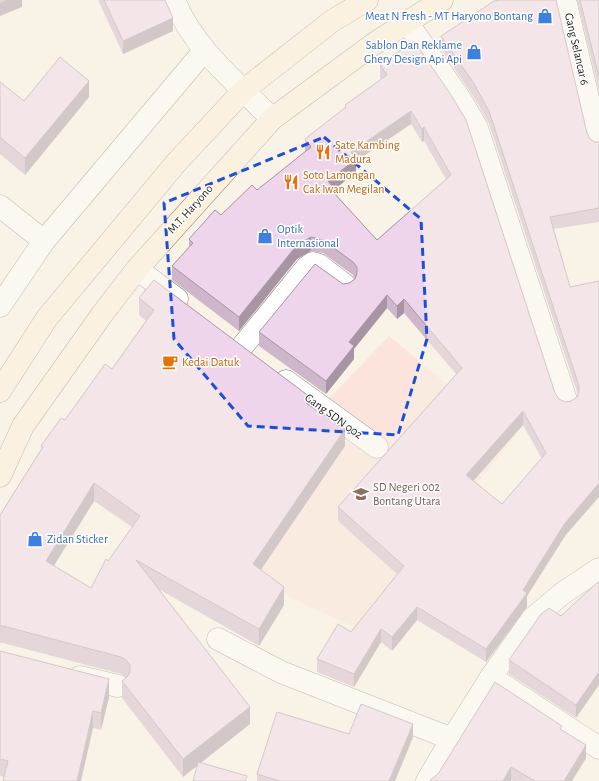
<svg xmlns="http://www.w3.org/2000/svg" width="599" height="781" font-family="'Alegreya Sans',sans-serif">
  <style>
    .education { fill: #fce3db }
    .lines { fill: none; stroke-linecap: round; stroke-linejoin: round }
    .street-casing { stroke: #837e73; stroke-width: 23 }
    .secondary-casing { stroke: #837e73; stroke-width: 23 }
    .street { stroke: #fff; stroke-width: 22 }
    .secondary { stroke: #fff0d9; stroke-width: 22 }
    .wall { fill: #ceb7ca; fill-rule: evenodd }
    .shaded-wall { fill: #a795a4 }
    .building { fill: #efd5eb; stroke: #a795a4; fill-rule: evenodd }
    .marked { fill: none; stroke: #1d4ed8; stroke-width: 3; stroke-dasharray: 8 5; stroke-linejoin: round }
    .labels { text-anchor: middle; stroke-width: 3; stroke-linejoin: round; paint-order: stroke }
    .shop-label { font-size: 12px; fill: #366cbe; stroke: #fff; text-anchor: end }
    .street-label { font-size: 12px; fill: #272520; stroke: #fff }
    .food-label { font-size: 12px; fill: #c56008; stroke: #fff; text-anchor: start }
    .education-label { font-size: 12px; fill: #785e54; stroke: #fff; text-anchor: start }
  </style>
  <rect width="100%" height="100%" fill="#f8f3e6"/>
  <path class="education" d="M389 336 513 439 359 629 295 600 215 548 313 415Z"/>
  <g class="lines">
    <defs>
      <g id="street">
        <path d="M174 0C194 49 236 82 272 119"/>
        <path d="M565 0 599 144"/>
        <path d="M407 22 462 102 477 128 567 403"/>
        <path d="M0 206 44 241"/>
        <path d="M137 269 177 299"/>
        <path d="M0 306 44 241 204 51"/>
        <path d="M241 348 307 267 313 263 319 265 345 285"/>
        <path d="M286 381 377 447"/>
        <path d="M218 639 281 672 452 739"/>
        <path d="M80 677 118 686"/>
        <path d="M491 677 599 748"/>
        <path d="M427 781 452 739 491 677 532 619 563 593 599 569"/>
      </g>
      <g id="secondary">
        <path d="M0 391 47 318 176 163 244 90 332 21 367 0"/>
        <path d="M0 476 23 426 103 313 137 269 272 119 375 43 442 0"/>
      </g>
    </defs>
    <use href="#street" class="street-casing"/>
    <use href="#secondary" class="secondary-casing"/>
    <use href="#street" class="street"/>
    <use href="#secondary" class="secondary"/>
  </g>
  <g class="wall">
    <path d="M99 0H165L173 31 123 54 99 2Z"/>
    <path d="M577 0H599V91Z"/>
    <path d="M441 36 587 133 590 139 595 142H599V222L553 229 570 287 599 281 565 536 527 596V607L486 662 417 620 392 651 381 642 354 687 317 672V659L351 632 397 574 338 521V507L456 374 404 313 397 319 387 308 354 349V359L326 394 259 346V332L343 284 349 283 355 279 353 275 323 253 311 251 297 259 239 331 172 280V266L189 247V239L221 215 257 190 305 152V139L345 108V105L381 79 380 77V64L414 41 555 393 559 399 565 402 571 401 577 397 578 395 489 124 473 96 441 49ZM411 124 422 142 424 141 446 179 377 240 335 194 334 189 356 172V161ZM523 425 542 459 502 504 473 481Z"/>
    <path d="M0 82 24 101 89 97 25 175 0 154Z"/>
    <path d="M139 298 310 406 345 446 261 570 284 605 259 646 160 590 250 724 200 763 247 781 197 766 183 777 122 698V681L127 678 121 674 3 643H0V515L41 449V446L112 369 146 321 139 315ZM94 501 132 527 108 561 91 588 54 566Z"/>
    <path d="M599 581 576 718 509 674V660L561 616Z"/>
    <path d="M0 651 109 697 101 730 93 728 4 777 0 776Z"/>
    <path d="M562 730 586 758 572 781H513L511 780 430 781Z"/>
    <path d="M349 734 413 737 395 781H257V774Z"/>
  </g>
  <g class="shaded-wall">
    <path d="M7 0H22V7L0 16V3Z"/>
    <path d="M173 18V31L123 54V41Z"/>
    <path d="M89 81V97L25 175V158Z"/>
    <path d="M411 111V124L356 161V172L328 195V181L351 152Z"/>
    <path d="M424 127V141L422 142V129Z"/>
    <path d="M311 237V251L297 259 239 331V317L297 245Z"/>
    <path d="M387 295V308L354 349V359L326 394V381L349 342Z"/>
    <path d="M404 299V313L397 319V306Z"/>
    <path d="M310 397V414L306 403Z"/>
    <path d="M523 411V425L466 489V475Z"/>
    <path d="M345 429V446L253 581V564Z"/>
    <path d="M94 483V501L46 578V561Z"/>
    <path d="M599 483V497L565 536 527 596V607L486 662V649L565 523Z"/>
    <path d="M284 587V605L259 646V629Z"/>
    <path d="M417 607V620L392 651V637Z"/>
    <path d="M381 629V642L354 687V674Z"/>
    <path d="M599 672V685L576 718V705Z"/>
    <path d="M109 679V697L101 730V713Z"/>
    <path d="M250 707V724L183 777V759Z"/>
    <path d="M93 711V728L81 781H77Z"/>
    <path d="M413 724V737L395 781H389Z"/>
    <path d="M586 745V758L572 781H564Z"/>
    <path d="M511 767V781H503Z"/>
  </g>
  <g class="building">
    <path d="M0 0H7L0 3Z"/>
    <path d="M104 0H165L173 18 123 41Z"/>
    <path d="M500 0H556L587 133 590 139 595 142H599V208L550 217 570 287 599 281V483L565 523 523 590 527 593 486 649 417 607 392 637 381 629 354 674 317 659 338 624 351 632 404 566 338 507 462 368 404 299 397 306 387 295 349 342 354 346 326 381 259 332 315 264 343 284 349 283 355 279 357 273V267L353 262 323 240 311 237 297 245 239 317 172 266 193 243 189 239 215 210 221 215 252 185 257 190 311 147 305 139 346 107 345 105 387 75 380 64 414 41 451 95 466 120 555 393 559 399 565 402 571 401 577 397 579 392V386L489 111 473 82 441 36 494 1ZM411 111 422 129 424 127 451 175 377 240 333 192 335 190 328 181 356 159 351 152ZM523 411 546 453 502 504 466 475Z"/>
    <path d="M580 0H599V77Z"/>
    <path d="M60 57 89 81 25 158 0 137V82L24 101Z"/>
    <path d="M154 280 310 397 306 403 345 429 253 564 284 587 259 629 136 560 250 707 183 759 122 681 127 677 130 672V665L126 660 121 657 3 626H0V515L43 447 41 446 61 418 65 420 105 364 112 369 154 310 139 298ZM94 483 140 516 108 561 106 559 91 588 46 561Z"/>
    <path d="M599 581V672L576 705 509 660 541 614 549 608 561 616Z"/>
    <path d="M0 651 109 679 101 713 93 711 77 781H3L8 761 0 759Z"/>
    <path d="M495 682 562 726 560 729 586 745 564 781H535L511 767 503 781H430V780L438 774Z"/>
    <path d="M361 704 413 724 389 781H280L257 774 277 712 349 734Z"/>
    <path d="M198 762 247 776 245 781H193Z"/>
  </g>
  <path d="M0 0H599V781H0ZM324 137 421 219 427 339 398 435 248 426 174 339 164 203Z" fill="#f8f3e6" fill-opacity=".55" fill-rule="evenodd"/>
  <path class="marked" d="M324 137 421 219 427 339 398 435 248 426 174 339 164 203Z"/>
  <defs>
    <symbol id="shop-bare" viewBox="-9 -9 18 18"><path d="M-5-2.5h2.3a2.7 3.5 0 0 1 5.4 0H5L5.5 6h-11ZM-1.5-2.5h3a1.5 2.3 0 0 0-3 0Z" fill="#3f7fe0" stroke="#fff" stroke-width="2.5" paint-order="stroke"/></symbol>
    <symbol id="restaurant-bare" viewBox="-9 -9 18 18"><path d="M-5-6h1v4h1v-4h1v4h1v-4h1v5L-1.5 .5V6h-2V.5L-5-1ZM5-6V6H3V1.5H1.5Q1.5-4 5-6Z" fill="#e8710a" stroke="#fff" stroke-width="2.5" paint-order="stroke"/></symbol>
    <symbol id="cafe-bare" viewBox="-9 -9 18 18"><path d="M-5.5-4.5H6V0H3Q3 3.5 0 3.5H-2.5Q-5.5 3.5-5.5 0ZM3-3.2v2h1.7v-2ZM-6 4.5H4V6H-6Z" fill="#e8710a" stroke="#fff" stroke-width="2.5" paint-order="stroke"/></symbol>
    <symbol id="school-bare" viewBox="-9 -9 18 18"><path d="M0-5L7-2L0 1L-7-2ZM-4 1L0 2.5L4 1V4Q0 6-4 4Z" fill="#8d6e63" stroke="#fff" stroke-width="2.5" paint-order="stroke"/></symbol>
  </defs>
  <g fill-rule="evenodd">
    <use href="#shop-bare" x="534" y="5" width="22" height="22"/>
    <use href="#shop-bare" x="463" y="41" width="22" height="22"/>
    <use href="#restaurant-bare" x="312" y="141" width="22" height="22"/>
    <use href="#restaurant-bare" x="280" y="171" width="22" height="22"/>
    <use href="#shop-bare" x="254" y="225" width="22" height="22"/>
    <use href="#cafe-bare" x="159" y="351" width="22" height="22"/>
    <use href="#school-bare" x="350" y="483" width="22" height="22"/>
    <use href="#shop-bare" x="24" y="528" width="22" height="22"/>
  </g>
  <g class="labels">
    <g class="shop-label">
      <text x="533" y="20">Meat N Fresh - MT Haryono Bontang</text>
      <text x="462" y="49">Sablon Dan Reklame<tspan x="462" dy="14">Ghery Design Api Api</tspan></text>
      <text x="277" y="233" text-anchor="start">Optik<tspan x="277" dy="14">Internasional</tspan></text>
      <text x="47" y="543" text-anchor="start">Zidan Sticker</text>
    </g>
    <g class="street-label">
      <text transform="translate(577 49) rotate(77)" y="4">Gang Selancar 6</text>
      <text transform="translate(190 209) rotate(-48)" y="4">M.T. Haryono</text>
      <text transform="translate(334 416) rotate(36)" y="4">Gang SDN 002</text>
    </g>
    <g class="food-label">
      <text x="335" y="149">Sate Kambing<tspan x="335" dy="14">Madura</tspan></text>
      <text x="303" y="179">Soto Lamongan<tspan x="303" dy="14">Cak Iwan Megilan</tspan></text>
      <text x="182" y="366">Kedai Datuk</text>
    </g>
    <g class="education-label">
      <text x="373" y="491">SD Negeri 002<tspan x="373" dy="14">Bontang Utara</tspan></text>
    </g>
  </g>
</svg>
